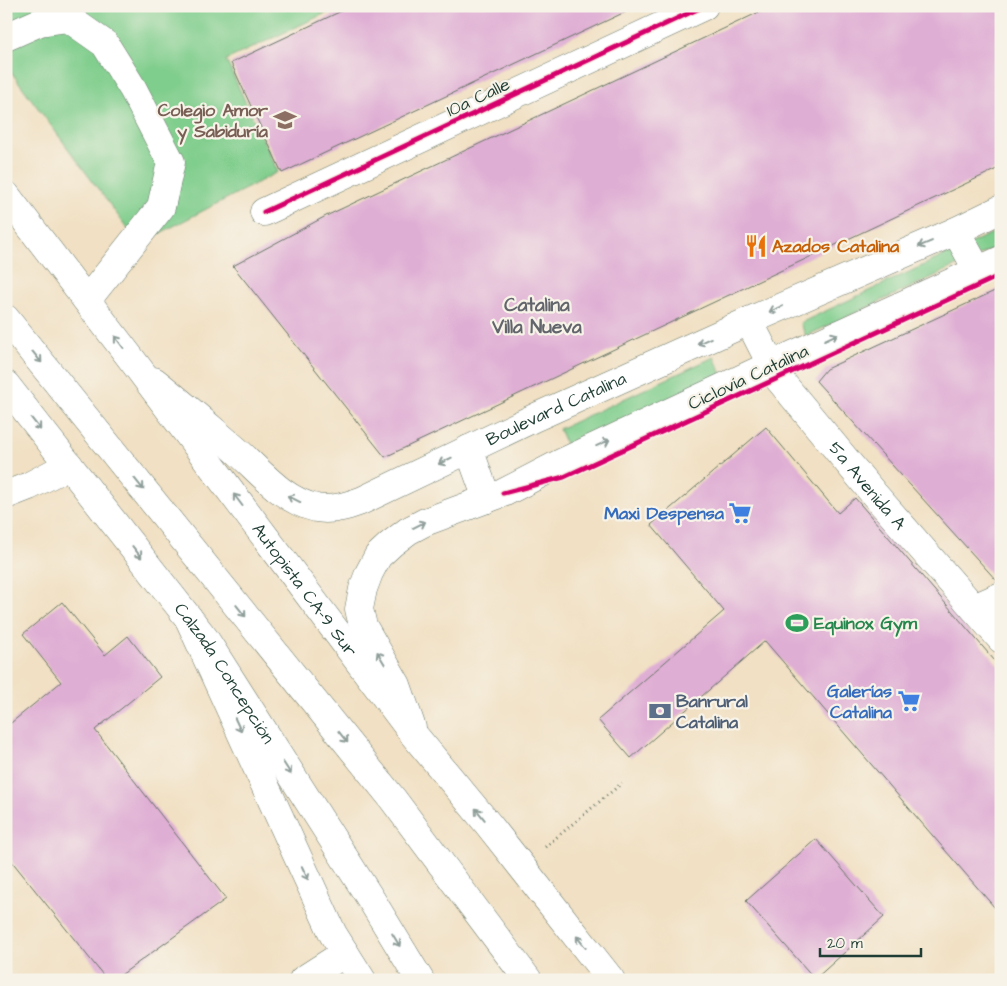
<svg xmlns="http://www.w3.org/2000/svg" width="1007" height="986" font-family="'Architects Daughter',sans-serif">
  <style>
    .green { fill: #80ce8d; stroke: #508660 }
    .building { fill: #dfaed4 }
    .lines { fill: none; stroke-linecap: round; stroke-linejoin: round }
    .minor-casing { stroke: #687666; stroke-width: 29 }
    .major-casing { stroke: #687666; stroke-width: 29 }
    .highway-casing { stroke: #687666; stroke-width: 29 }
    .path { stroke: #687666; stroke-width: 3; stroke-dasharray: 1 4; stroke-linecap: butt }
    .minor { stroke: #fff; stroke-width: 28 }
    .major { stroke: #fff; stroke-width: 28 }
    .highway { stroke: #fff; stroke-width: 28 }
    .cycleway-casing { stroke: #f7f3e8; stroke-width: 8 }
    .cycleway { stroke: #d6006c; stroke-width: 5 }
    .oneway { stroke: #8f9e9a }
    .labels { text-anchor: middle; stroke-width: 4.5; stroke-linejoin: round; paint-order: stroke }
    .street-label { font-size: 18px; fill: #1f3d34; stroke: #f7f3e8 }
    .education-label { font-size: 18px; font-weight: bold; fill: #785e54; stroke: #f7f3e8; text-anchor: end }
    .food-label { font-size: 18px; font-weight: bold; fill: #c56008; stroke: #f7f3e8; text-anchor: start }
    .shop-label { font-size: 18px; font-weight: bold; fill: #366cbe; stroke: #f7f3e8; text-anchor: end }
    .leisure-label { font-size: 18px; font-weight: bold; fill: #27864d; stroke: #f7f3e8; text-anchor: start }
    .service-label { font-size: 18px; font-weight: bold; fill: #4e5e75; stroke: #f7f3e8; text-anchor: start }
    .neighbourhood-label { font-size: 19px; font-weight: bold; fill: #62656c; stroke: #f7f3e8 }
  </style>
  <rect width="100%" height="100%" fill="#f7f3e8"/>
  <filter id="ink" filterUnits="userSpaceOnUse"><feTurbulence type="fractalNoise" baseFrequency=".02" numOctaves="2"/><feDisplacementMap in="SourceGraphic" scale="10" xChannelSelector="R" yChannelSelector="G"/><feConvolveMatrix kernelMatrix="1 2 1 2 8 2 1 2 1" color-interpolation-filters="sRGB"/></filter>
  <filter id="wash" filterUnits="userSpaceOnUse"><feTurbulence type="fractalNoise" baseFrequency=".0096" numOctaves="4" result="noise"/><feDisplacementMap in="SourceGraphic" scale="20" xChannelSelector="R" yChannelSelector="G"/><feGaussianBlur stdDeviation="1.12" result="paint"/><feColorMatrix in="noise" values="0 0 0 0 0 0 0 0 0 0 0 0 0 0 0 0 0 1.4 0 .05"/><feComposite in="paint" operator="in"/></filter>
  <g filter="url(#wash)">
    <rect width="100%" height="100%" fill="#f1e0c3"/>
    <g class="green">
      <path d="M6 6H341L226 60 278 172 139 244 6 65Z"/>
      <path d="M1001 229V245L806 336 800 323Z"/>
      <path d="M714 357 722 374 567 447 559 429Z"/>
    </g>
    <g id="blocks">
      <g class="building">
        <path d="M352 6H638L282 173 231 63Z"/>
        <path d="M772 6H1001V167L385 457 233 266 326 216Z"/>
        <path d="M1001 288V581H997L816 381 826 369Z"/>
        <path d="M766 427 838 513 855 498 1001 668V915L765 641 631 758 598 720 724 611 651 525Z"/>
        <path d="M62 602 105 655 128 636 160 677 95 730 226 899 114 980H107L6 854V727L61 682 23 634Z"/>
        <path d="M816 839 884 917 815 979 746 901Z"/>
      </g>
    </g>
  </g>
  <g filter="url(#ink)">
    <use href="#blocks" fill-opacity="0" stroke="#687666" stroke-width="1"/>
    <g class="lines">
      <defs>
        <g id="minor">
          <path d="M6 37 40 22 68 18 105 44 133 89 171 162 161 207 87 300"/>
          <path d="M264 212 704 6"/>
          <path d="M469 449 487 499"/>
          <path d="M6 495 29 486 69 465"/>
          <path d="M974 608 1001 596"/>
          <path d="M303 980 345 953"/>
        </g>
        <g id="major">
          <path d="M956 231 978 271"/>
          <path id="s1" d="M749 321 778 378 874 494 1001 639"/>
          <path id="s2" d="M154 381C182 403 209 427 236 450 261 472 282 500 316 508 332 511 347 506 361 501L536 417 749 321 956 231 1001 209"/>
          <path id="s3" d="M6 385 205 639 372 901 420 980"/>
          <path d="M412 728 397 685 363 626 359 609 363 589 369 573 378 556 391 544 408 531 425 522 503 493 559 464 771 365 1001 260"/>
        </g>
        <g id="highway">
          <path id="s4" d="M6 195 139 369 414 735 488 824 611 980"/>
          <path d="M6 319 392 798 528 980"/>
          <path d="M188 617 333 934 362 980"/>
        </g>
      </defs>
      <use href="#minor" class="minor-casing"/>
      <use href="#major" class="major-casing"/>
      <use href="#highway" class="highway-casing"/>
      <path class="path" d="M545 847 622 783"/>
      <use href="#minor" class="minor"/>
      <use href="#major" class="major"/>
      <use href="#highway" class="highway"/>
      <defs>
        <g id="cycleway">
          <path d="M264 212 704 6"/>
          <path d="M503 493 564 477 1001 275"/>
        </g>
      </defs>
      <use href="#cycleway" class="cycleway-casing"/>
      <use href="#cycleway" class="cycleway"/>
    </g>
    <defs><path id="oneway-shaft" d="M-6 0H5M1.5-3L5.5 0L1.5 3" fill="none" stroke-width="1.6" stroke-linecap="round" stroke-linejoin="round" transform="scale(1.25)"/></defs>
    <g class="oneway">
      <use href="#oneway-shaft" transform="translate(925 244) rotate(157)"/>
      <use href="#oneway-shaft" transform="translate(776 309) rotate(157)"/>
      <use href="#oneway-shaft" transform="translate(831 337) rotate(-24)"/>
      <use href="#oneway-shaft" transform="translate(704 341) rotate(156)"/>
      <use href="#oneway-shaft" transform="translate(119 342) rotate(-127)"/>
      <use href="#oneway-shaft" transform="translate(37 357) rotate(51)"/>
      <use href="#oneway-shaft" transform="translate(36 424) rotate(52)"/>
      <use href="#oneway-shaft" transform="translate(603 443) rotate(-25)"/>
      <use href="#oneway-shaft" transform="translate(445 461) rotate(154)"/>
      <use href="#oneway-shaft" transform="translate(139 484) rotate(51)"/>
      <use href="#oneway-shaft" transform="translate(294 499) rotate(-153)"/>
      <use href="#oneway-shaft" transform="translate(238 500) rotate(-127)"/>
      <use href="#oneway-shaft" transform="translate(419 525) rotate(-27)"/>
      <use href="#oneway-shaft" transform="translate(137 552) rotate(52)"/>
      <use href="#oneway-shaft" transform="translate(241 611) rotate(51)"/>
      <use href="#oneway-shaft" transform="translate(381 658) rotate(-121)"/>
      <use href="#oneway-shaft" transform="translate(238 725) rotate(65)"/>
      <use href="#oneway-shaft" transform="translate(343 737) rotate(51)"/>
      <use href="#oneway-shaft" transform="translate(287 768) rotate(57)"/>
      <use href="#oneway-shaft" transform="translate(480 814) rotate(-129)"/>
      <use href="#oneway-shaft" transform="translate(305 873) rotate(65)"/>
      <use href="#oneway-shaft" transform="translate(396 940) rotate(59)"/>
      <use href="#oneway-shaft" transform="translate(581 942) rotate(-128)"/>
    </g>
  </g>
  <defs>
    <symbol id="school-bare" viewBox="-9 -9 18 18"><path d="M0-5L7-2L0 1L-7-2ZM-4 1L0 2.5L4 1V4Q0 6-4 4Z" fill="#8d6e63" stroke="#f7f3e8" stroke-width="2.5" paint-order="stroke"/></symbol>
    <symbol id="restaurant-bare" viewBox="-9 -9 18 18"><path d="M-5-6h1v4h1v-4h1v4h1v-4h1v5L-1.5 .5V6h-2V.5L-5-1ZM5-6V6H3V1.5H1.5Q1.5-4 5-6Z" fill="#e8710a" stroke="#f7f3e8" stroke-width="2.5" paint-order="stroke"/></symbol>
    <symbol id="supermarket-bare" viewBox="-9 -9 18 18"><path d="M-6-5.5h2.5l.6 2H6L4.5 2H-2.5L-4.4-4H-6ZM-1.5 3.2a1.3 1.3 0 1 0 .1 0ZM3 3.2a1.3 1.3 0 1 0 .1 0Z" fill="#3f7fe0" stroke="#f7f3e8" stroke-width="2.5" paint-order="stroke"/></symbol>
    <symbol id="stadium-bare" viewBox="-9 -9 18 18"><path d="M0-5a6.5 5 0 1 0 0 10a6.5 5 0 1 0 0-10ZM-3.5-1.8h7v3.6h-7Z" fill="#2e9e5b" stroke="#f7f3e8" stroke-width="2.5" paint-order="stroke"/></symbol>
    <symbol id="bank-bare" viewBox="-9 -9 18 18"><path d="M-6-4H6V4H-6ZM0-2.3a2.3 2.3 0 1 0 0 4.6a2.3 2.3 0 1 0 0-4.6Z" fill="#5c6f8a" stroke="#f7f3e8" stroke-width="2.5" paint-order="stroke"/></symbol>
  </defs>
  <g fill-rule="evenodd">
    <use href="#school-bare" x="269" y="104" width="32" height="32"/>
    <use href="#restaurant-bare" x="740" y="230" width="32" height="32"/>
    <use href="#supermarket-bare" x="724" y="497" width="32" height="32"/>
    <use href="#stadium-bare" x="781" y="607" width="32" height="32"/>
    <use href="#supermarket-bare" x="893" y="685" width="32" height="32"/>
    <use href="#bank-bare" x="644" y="695" width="32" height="32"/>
  </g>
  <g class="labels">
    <g class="street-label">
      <text transform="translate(478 97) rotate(-25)" y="6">10a Calle</text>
      <text transform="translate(748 377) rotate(-25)" y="6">Ciclovía Catalina</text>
      <text dy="6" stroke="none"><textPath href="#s2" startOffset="469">Boulevard Catalina</textPath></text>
      <text dy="6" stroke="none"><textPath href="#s1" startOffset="204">5a Avenida A</textPath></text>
      <text dy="6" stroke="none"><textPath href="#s4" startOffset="495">Autopista CA-9 Sur</textPath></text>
      <text dy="6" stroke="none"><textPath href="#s3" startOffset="362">Calzada Concepción</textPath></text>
    </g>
    <g class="education-label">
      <text x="268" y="116">Colegio Amor<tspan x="268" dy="21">y Sabiduría</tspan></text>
    </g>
    <g class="food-label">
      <text x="772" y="252">Azados Catalina</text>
    </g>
    <g class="shop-label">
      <text x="724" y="519">Maxi Despensa</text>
      <text x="892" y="697">Galerías<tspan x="892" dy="21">Catalina</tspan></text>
    </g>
    <g class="leisure-label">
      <text x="814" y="629">Equinox Gym</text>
    </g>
    <g class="service-label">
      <text x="676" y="707">Banrural<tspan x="676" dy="21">Catalina</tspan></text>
    </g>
    <g class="neighbourhood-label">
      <text x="537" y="311">Catalina<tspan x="537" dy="22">Villa Nueva</tspan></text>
    </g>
  </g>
  <rect width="1007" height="986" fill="none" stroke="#f7f3e8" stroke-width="25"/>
  <path d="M820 948v8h101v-8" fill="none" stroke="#1f3d34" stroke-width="2.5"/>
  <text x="827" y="948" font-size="15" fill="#1f3d34" stroke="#f7f3e8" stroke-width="4" paint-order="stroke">20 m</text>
</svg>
